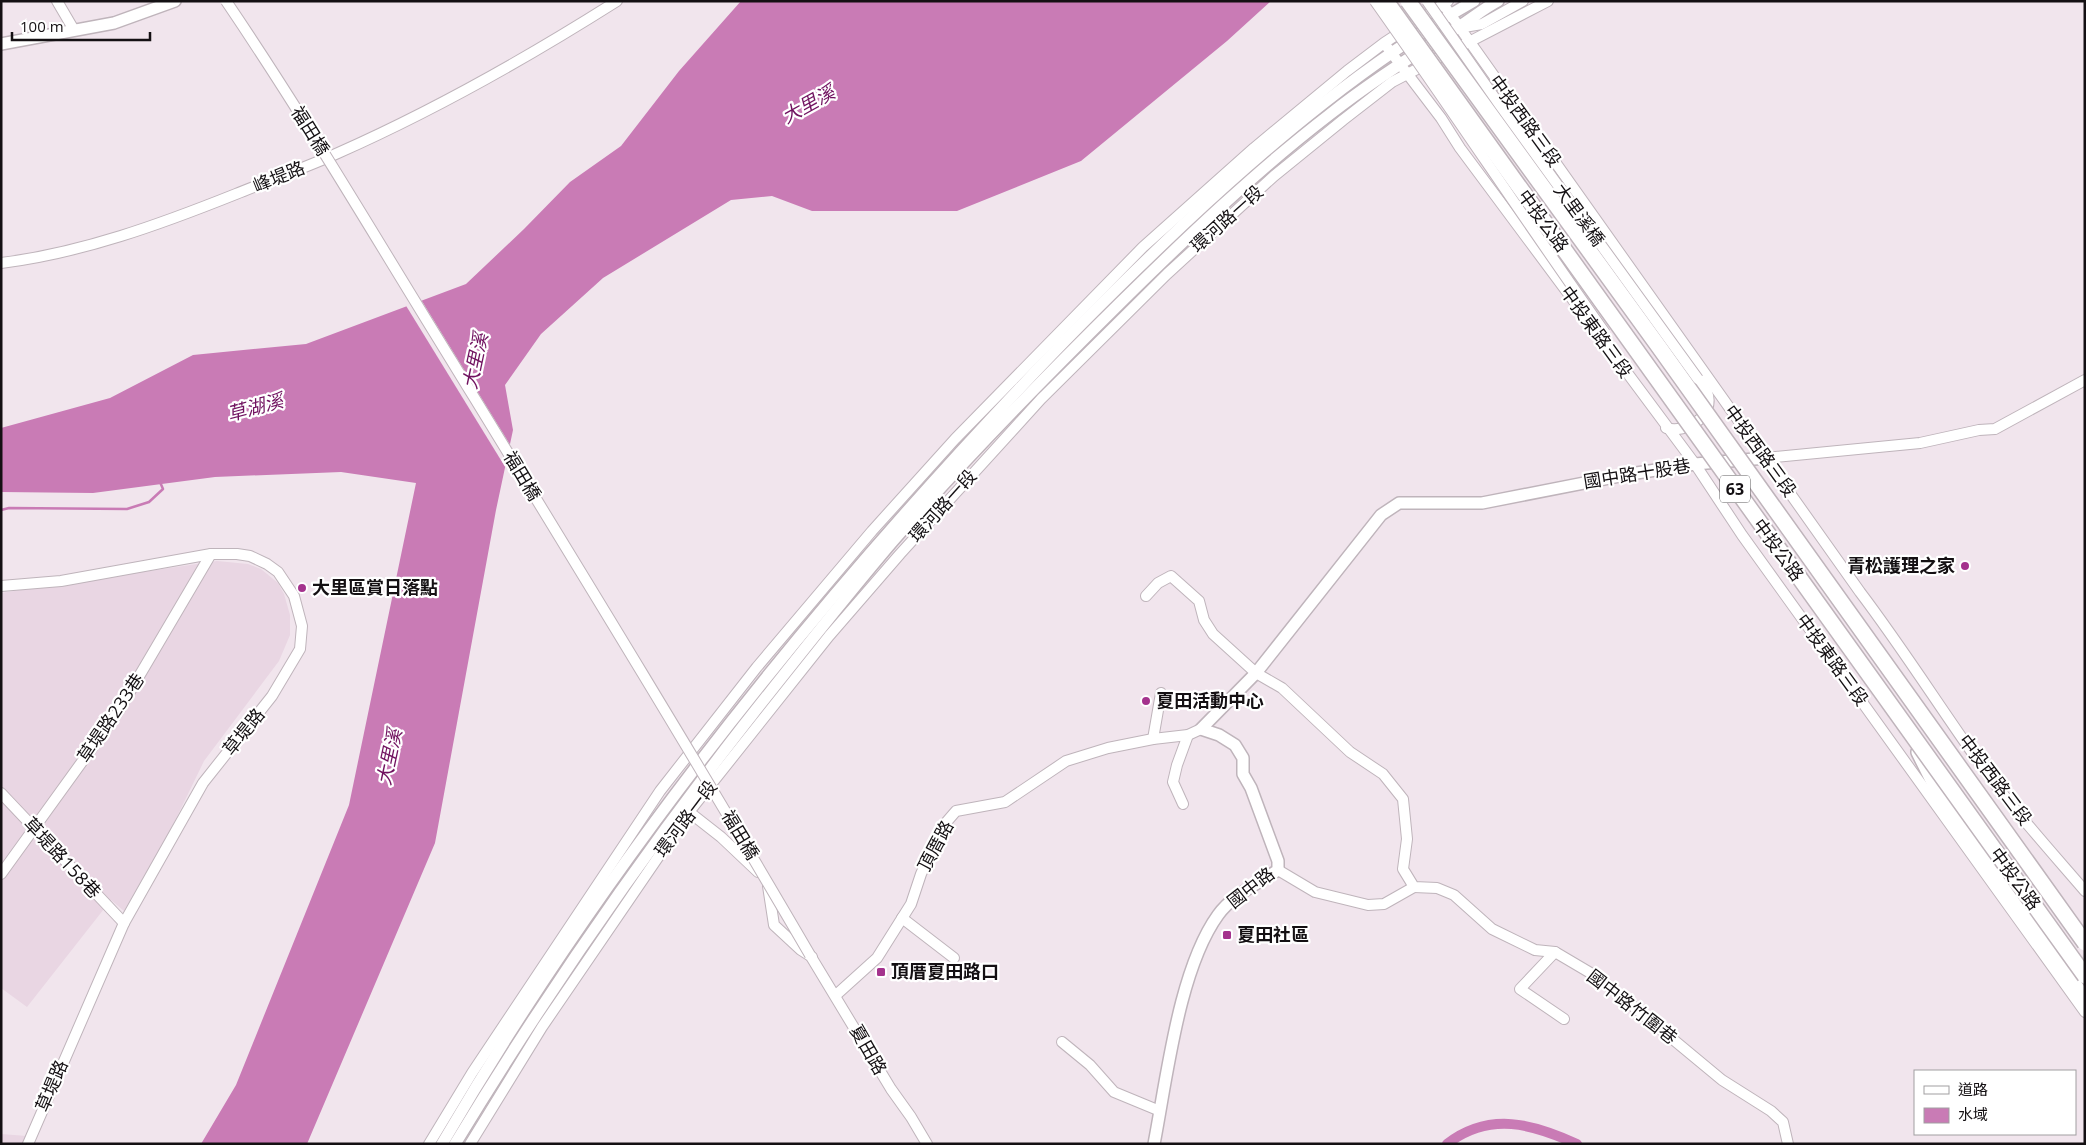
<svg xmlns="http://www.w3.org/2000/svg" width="2086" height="1145" font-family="'Open Sans','Noto Sans TC',sans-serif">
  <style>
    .built { fill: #e9d6e3 }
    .water { fill: #c97bb5 }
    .pier { fill: #f1e5ed }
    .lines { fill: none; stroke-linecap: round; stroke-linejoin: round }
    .stream { stroke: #c97bb5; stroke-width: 2.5 }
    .canal { stroke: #c97bb5; stroke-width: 10 }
    .minor-casing { stroke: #bfb4bb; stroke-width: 12 }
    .tertiary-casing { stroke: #bfb4bb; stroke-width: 14 }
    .primary-casing { stroke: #bfb4bb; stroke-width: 18 }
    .minor { stroke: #fff; stroke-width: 10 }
    .tertiary { stroke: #fff; stroke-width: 11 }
    .primary { stroke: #fff; stroke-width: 15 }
    .minor-bridge-casing { stroke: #bfb4bb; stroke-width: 12; stroke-linecap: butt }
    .primary-bridge-casing { stroke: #bfb4bb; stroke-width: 18; stroke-linecap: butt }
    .minor-bridge { stroke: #fff; stroke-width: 10 }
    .primary-bridge { stroke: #fff; stroke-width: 15 }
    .poi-dot { fill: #a4328d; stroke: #fff; stroke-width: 2 }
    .labels { text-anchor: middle; stroke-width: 4.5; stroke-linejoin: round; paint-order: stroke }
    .shield { fill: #fff; stroke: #5a585a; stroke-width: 1 }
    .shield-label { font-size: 16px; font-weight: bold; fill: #141013 }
    .street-label { font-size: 18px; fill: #141013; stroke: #fff }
    .poi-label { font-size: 18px; font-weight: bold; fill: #141013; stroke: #fff; text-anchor: start }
    .water-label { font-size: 19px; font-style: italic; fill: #70115f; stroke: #fff }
  </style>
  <rect width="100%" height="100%" fill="#f1e5ed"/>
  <g class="built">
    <path d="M217 561 248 564 261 569 278 583 284 594 290 615V635L279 661 204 761 171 829 124 911 111 900 27 1007 1 988V593Z"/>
    <path d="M1 1134 27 1136 24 1144H1Z"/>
  </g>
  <path class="water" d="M741 1H1271L1227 41 1081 161 957 211H812L772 196 731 200 603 278 541 334 505 385 513 430 496 510 435 843 307 1144H201L236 1085 349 805 416 483 341 472 215 477 93 493 1 492V428L110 398 193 355 306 344 466 284 524 229 570 182 621 146 679 71Z"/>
  <path class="pier" d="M420 298 512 448 507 470 405 304Z"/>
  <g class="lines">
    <path class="stream" d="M1 510 9 508 127 509 149 502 163 489 160 482"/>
    <path class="canal" d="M1447 1144C1490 1111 1533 1124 1577 1144"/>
    <defs>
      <g id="minor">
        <path d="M57 1 74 30"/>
        <path d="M1443 4 1860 592C1901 646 1937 703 1976 758 2009 805 2048 848 2085 891"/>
        <path d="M1458 28 1482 24 1523 1"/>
        <path d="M1387 47 1441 118 1460 148 1695 464 1742 535 2085 1012"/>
        <path d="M1 263C82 253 161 224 236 194 270 180 305 168 338 153 435 110 527 58 617 1"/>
        <path d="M1666 428C1686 434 1716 416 1707 392 1705 388 1701 383 1698 379"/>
        <path d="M1766 458 1920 443 1979 430 1995 429 2085 380"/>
        <path d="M1 586 61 581 211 554H237L250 556 267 564 278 572 294 596 302 626 300 649 272 696 203 783 124 923 28 1144"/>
        <path d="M1146 596 1158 583 1171 576 1199 601 1204 620 1213 634 1256 673 1282 688 1350 752 1383 774 1403 799 1407 839 1403 869 1414 887 1437 888 1454 895 1492 929 1535 950 1555 952 1599 978 1722 1080 1771 1111 1783 1122 1788 1144"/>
        <path d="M1153 739 1161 693"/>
        <path d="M1 793 124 923"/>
        <path d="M1183 804 1173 782 1177 765 1188 735"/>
        <path d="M684 808 721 837 758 872"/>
        <path d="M1278 870 1315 892 1368 905 1384 904 1414 887"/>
        <path d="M1 874 118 712 211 554"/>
        <path d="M768 886 774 925 801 950 812 957"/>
        <path d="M902 918 954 958"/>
        <path d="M1555 952 1520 989 1564 1019"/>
        <path d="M810 955 891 1089 911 1117 927 1144"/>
        <path d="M836 995 877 958 911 904 921 874 943 826 956 811 1005 802 1066 761 1108 748 1153 739 1188 735 1201 729"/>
        <path d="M1062 1042 1090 1065 1114 1092 1160 1111"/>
        <path d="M429 1144 472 1073 660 791 757 667 872 531 955 439 1143 247 1254 148 1347 71 1384 43 1448 1"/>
        <path d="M470 1144 542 1027 689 812 829 636 900 554 1041 399 1167 274 1274 176 1343 120 1392 82 1548 1"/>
      </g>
      <g id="tertiary">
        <path d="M1 44 114 23 175 1"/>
        <path d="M442 1144C602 869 801 620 1019 389 1072 332 1127 278 1184 224 1274 140 1367 62 1474 1"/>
        <path d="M455 1144C544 997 639 860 744 725 793 663 841 602 892 542 964 459 1041 381 1119 304 1186 238 1255 172 1329 115 1368 84 1410 57 1452 31 1468 22 1481 10 1498 1"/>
        <path d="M1154 1144C1167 1077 1179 969 1218 915 1232 895 1259 883 1278 870V861L1251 788 1243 774V758L1235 745 1219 735 1201 729 1256 673 1381 515 1399 503H1482L1630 474 1695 464 1766 458"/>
      </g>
      <path id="primary" d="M1919 752 1934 782 1975 839 2085 1001"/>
    </defs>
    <use href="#minor" class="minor-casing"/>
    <use href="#tertiary" class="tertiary-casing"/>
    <use href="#primary" class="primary-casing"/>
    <use href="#minor" class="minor"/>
    <use href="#tertiary" class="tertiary"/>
    <use href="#primary" class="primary"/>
    <defs>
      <g id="minor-bridge">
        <path d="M226 1C306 119 378 242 453 363 573 559 694 756 810 955"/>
        <path d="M1375 1C1453 111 1527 223 1605 333"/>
        <path d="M1427 1 1499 104 1698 379"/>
      </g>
      <g id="primary-bridge">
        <path d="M1386 1 2085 976"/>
        <path d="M1408 1 1659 347 2085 943"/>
      </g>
    </defs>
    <use href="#minor-bridge" class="minor-bridge-casing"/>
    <use href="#primary-bridge" class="primary-bridge-casing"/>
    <use href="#minor-bridge" class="minor-bridge"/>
    <use href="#primary-bridge" class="primary-bridge"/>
  </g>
  <g class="poi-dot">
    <circle cx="1965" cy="566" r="5"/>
    <circle cx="302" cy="588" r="5"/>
    <circle cx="1146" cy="701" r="5"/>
    <rect x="1222" y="930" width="10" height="10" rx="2.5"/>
    <rect x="876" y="967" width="10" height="10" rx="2.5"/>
  </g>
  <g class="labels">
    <rect class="shield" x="1720" y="475.5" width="30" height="27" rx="4"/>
    <g class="shield-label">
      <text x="1735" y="495">63</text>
    </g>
    <g class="street-label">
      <text transform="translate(1525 121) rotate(54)" y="6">中投西路三段</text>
      <text transform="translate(310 131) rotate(58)" y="6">福田橋</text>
      <text transform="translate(279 177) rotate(-22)" y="6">峰堤路</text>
      <text transform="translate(1579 215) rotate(54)" y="6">大里溪橋</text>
      <text transform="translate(1227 219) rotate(-42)" y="6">環河路一段</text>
      <text transform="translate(1543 221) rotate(54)" y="6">中投公路</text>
      <text transform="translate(1596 332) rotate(54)" y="6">中投東路三段</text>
      <text transform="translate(1760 451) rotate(54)" y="6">中投西路三段</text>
      <text transform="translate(1637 474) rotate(-9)" y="6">國中路十股巷</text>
      <text transform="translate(522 476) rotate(59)" y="6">福田橋</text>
      <text transform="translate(943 506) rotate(-48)" y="6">環河路一段</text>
      <text transform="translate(1778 550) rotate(54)" y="6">中投公路</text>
      <text transform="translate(1832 660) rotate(54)" y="6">中投東路三段</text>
      <text transform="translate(111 718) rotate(-56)" y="6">草堤路233巷</text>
      <text transform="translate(244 732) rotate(-51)" y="6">草堤路</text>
      <text transform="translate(1995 780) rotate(53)" y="6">中投西路三段</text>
      <text transform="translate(686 819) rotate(-53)" y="6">環河路一段</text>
      <text transform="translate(740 835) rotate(59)" y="6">福田橋</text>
      <text transform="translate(936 846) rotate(-62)" y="6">頂厝路</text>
      <text transform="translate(62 858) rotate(47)" y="6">草堤路158巷</text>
      <text transform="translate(2015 879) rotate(54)" y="6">中投公路</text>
      <text transform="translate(1251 888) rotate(-38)" y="6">國中路</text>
      <text transform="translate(1632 1007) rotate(38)" y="6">國中路竹圍巷</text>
      <text transform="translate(868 1050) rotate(60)" y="6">夏田路</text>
      <text transform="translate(52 1086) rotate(-67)" y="6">草堤路</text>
    </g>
    <g class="poi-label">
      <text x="1955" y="572" text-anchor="end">青松護理之家</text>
      <text x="312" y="594">大里區賞日落點</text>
      <text x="1156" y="707">夏田活動中心</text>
      <text x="1237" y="941">夏田社區</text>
      <text x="891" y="978">頂厝夏田路口</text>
    </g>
    <g class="water-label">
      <text transform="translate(808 104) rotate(-29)" y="7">大里溪</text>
      <text transform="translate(475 361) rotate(-78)" y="7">大里溪</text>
      <text transform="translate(255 407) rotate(-15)" y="7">草湖溪</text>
      <text transform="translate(389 757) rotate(-78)" y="7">大里溪</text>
    </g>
  </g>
  <rect width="2086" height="1145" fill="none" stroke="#141013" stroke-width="5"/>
  <rect x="1914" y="1070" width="162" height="65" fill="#ffffff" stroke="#a19fa1"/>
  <rect x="1924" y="1086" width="25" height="8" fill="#ffffff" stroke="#a19fa1"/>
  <text x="1958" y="1095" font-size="15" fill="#141013">道路</text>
  <rect x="1924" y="1108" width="25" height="15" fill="#c97bb5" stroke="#a19fa1"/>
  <text x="1958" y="1120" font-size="15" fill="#141013">水域</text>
  <path d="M12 32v8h138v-8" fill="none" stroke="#141013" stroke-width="2.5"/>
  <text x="20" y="32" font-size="15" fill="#141013" stroke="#ffffff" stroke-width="4" paint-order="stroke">100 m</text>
</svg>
